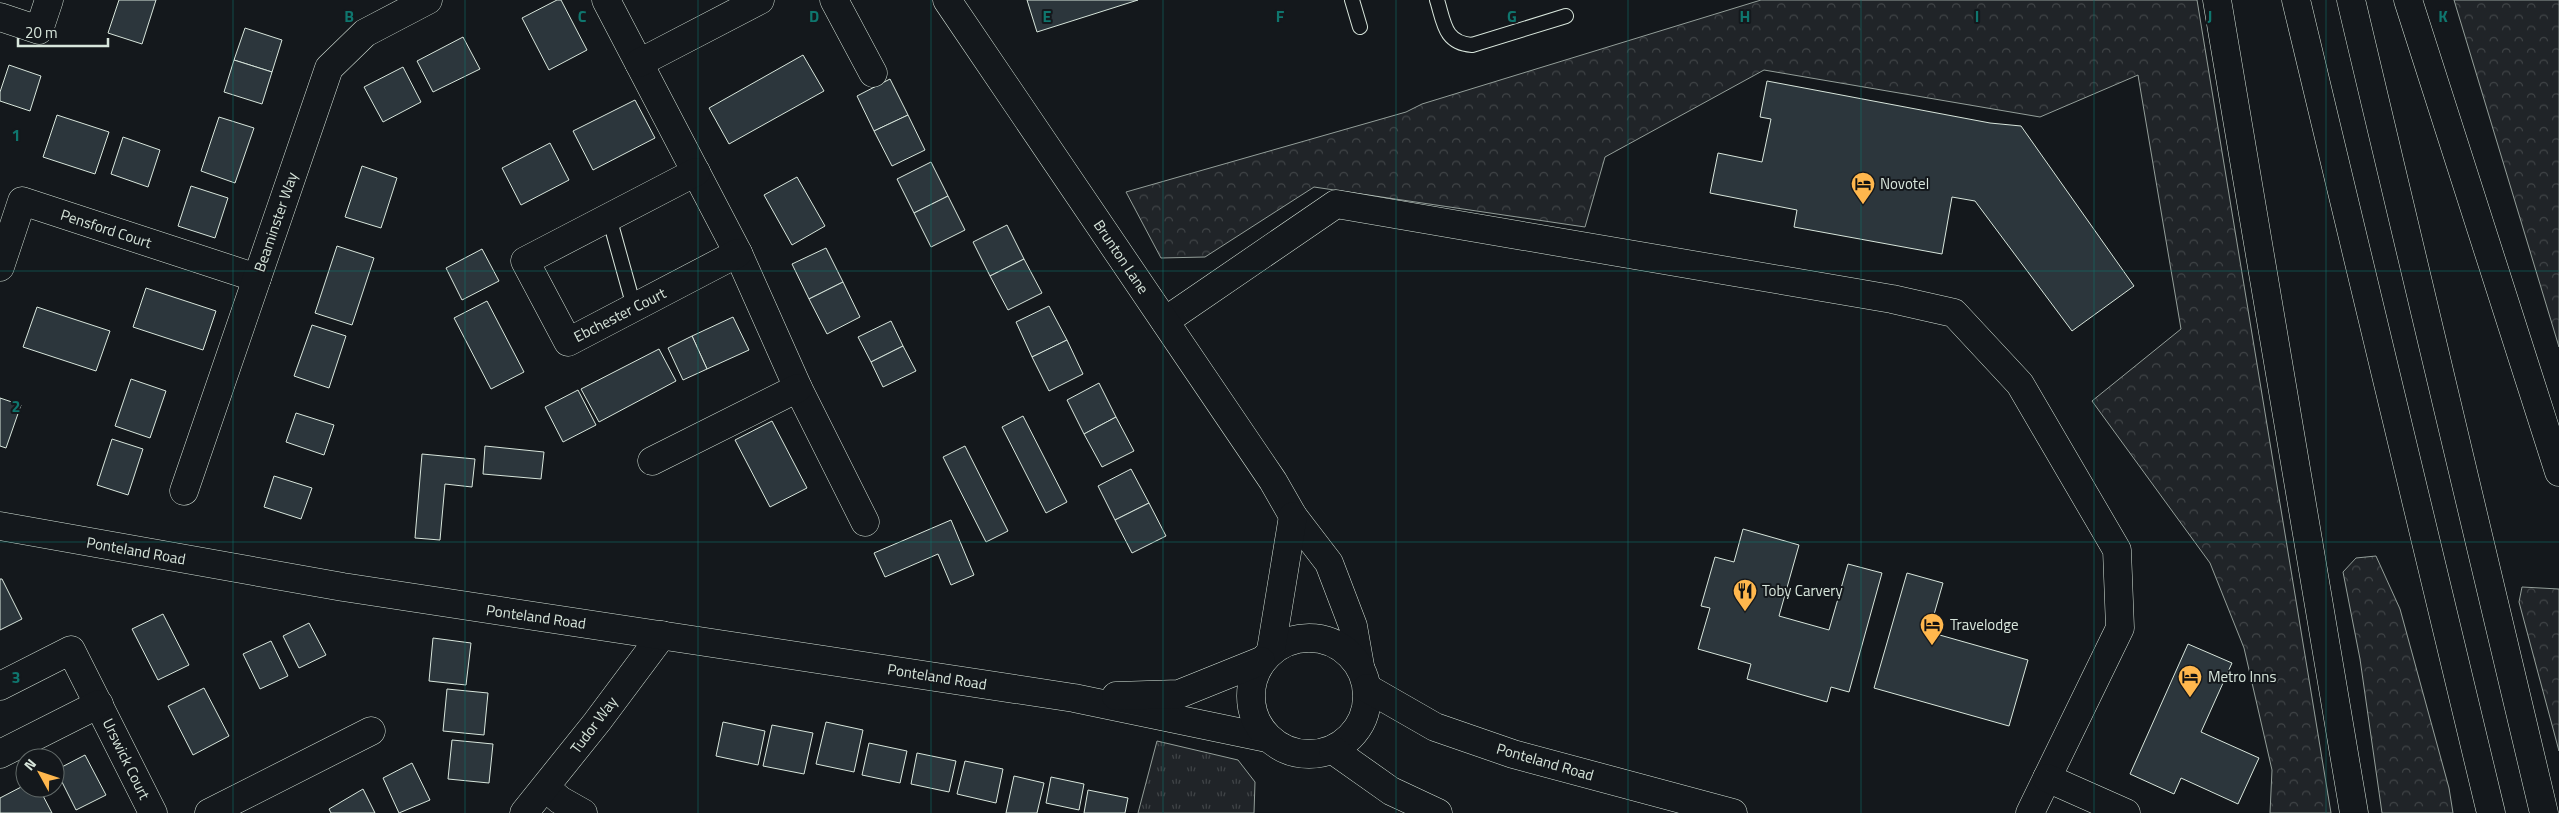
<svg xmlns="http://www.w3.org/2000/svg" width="2559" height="813" font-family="'Titillium Web',sans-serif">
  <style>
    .grass { fill: url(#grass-tufts); stroke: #939e99 }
    .forest { fill: url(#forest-crowns); stroke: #939e99 }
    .building { fill: #2c363c; stroke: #d8e6dc }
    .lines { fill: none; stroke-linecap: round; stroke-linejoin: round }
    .lane-casing { stroke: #d8e6dc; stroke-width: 16 }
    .street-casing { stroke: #d8e6dc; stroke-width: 29 }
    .secondary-casing { stroke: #d8e6dc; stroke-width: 29 }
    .highway-casing { stroke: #d8e6dc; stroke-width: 29 }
    .lane { stroke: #14181c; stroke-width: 14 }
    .street { stroke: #14181c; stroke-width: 28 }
    .secondary { stroke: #14181c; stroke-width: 28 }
    .highway { stroke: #14181c; stroke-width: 28 }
    .grid { fill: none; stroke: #0f766e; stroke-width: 1; stroke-opacity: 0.55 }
    .labels { text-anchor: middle; stroke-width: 4; stroke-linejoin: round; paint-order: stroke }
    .poi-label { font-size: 15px; fill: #d8e6dc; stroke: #14181c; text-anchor: start }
    .street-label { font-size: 15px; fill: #d8e6dc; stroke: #14181c }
    .grid-label { font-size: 16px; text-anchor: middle; font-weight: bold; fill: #0f766e; stroke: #14181c; stroke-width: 4; stroke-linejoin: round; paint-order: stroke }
  </style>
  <defs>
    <pattern id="grass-tufts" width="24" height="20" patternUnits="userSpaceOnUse" patternTransform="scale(1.25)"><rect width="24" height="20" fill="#202428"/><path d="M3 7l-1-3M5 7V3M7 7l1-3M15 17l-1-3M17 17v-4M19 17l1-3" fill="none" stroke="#404447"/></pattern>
    <pattern id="forest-crowns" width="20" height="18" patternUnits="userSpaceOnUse" patternTransform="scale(1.25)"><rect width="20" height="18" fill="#202428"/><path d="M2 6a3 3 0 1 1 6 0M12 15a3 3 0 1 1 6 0" fill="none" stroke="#404447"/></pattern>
  </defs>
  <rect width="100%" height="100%" fill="#14181c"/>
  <path class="grass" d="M1157 741 1238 760 1255 782 1254 813H1138Z"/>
  <g class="forest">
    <path d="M1761 0H2197L2331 813H2270L2272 770 2244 648 2210 563 2092 401 2181 329 2138 75 2040 117 1764 70 1605 157 1585 227 1314 187 1205 257 1161 258 1126 192 1406 112 1422 104Z"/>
    <path d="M2454 0H2559V347Z"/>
    <path d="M2376 556 2400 609 2449 788 2453 813H2382L2360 659 2343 572 2356 558Z"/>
    <path d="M2522 587 2559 589V751L2519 602Z"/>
  </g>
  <g class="building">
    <path d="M119 0H156L142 44 108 33Z"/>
    <path d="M557 0H561L587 50 549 70 522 18Z"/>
    <path d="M1027 0H1138L1037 32Z"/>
    <path d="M245 28 282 40 272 72 234 60Z"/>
    <path d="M463 37 480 69 433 92 417 61Z"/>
    <path d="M803 55 824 91 729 144 709 108Z"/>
    <path d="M234 60 272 72 262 104 224 92Z"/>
    <path d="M9 65 41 76 30 111 0 101V92Z"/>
    <path d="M403 67 421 102 383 122 364 87Z"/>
    <path d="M890 79 908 115 874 131 857 96Z"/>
    <path d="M1767 81 1990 123 2021 126 2134 286 2072 331 1975 201 1952 197 1942 254 1794 227 1797 210 1710 193 1718 153 1762 162 1771 119 1760 117Z"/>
    <path d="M635 100 655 138 593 170 573 131Z"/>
    <path d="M57 115 109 132 95 174 43 157Z"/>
    <path d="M908 115 925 150 892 166 874 131Z"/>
    <path d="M219 117 254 128 235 183 201 171Z"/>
    <path d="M123 137 160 150 148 187 111 174Z"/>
    <path d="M550 143 569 180 521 205 502 168Z"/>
    <path d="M931 162 948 196 914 213 897 179Z"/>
    <path d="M362 166 397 178 381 228 345 217Z"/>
    <path d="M797 177 825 226 792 245 764 195Z"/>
    <path d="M191 186 228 198 215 238 178 226Z"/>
    <path d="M948 196 965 230 931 247 914 213Z"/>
    <path d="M1007 225 1024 259 990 276 973 242Z"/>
    <path d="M337 246 374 258 352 325 315 313Z"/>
    <path d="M826 248 843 282 809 299 792 264Z"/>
    <path d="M482 249 499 281 462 300 446 268Z"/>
    <path d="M1024 259 1042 293 1008 310 990 276Z"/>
    <path d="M843 282 860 317 827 334 809 299Z"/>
    <path d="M146 288 216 311 203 350 133 327Z"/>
    <path d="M487 301 524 372 491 389 454 318Z"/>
    <path d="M1049 306 1067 340 1032 357 1016 322Z"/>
    <path d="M37 307 110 331 96 371 23 347Z"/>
    <path d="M733 317 749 350 707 369 692 336Z"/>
    <path d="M891 321 903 346 871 362 858 337Z"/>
    <path d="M312 325 346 336 329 388 294 376Z"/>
    <path d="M692 336 707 369 683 380 668 348Z"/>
    <path d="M1067 340 1083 374 1049 391 1032 357Z"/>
    <path d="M903 346 916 371 883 387 871 362Z"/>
    <path d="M659 349 676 381 599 422 581 389Z"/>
    <path d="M131 379 166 391 150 438 115 426Z"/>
    <path d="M1099 383 1116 417 1084 434 1067 400Z"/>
    <path d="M578 390 596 425 563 442 545 407Z"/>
    <path d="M0 398 21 405 6 448 0 446Z"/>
    <path d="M296 413 334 425 324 455 286 442Z"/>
    <path d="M1023 416 1067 502 1046 513 1002 427Z"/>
    <path d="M1116 417 1134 451 1102 467 1084 434Z"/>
    <path d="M772 421 807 488 770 507 735 440Z"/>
    <path d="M112 439 143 449 128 495 97 485Z"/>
    <path d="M485 446 544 452 541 479 483 474Z"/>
    <path d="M965 446 1008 531 986 542 943 457Z"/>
    <path d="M422 454 475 459 472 487 445 484 440 540 415 538Z"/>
    <path d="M1131 469 1149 503 1115 520 1098 486Z"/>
    <path d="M274 476 312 488 301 519 264 507Z"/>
    <path d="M1149 503 1166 536 1132 553 1115 520Z"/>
    <path d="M951 520 974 575 951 585 938 554 885 577 874 553Z"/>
    <path d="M1743 529 1799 545 1779 616 1829 630 1848 564 1882 573 1849 692 1831 687 1827 702 1747 679 1751 664 1698 649 1710 608 1701 606 1715 557 1734 562Z"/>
    <path d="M1907 573 1943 583 1929 632 2028 660 2009 726 1874 688Z"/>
    <path d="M0 579H2L22 619 0 630Z"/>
    <path d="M163 614 189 665 158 680 132 629Z"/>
    <path d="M309 623 326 655 299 668 283 636Z"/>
    <path d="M433 638 471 643 466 685 429 681Z"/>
    <path d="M271 641 288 676 260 689 243 654Z"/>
    <path d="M2188 644 2232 663 2201 732 2259 758 2238 804 2181 778 2174 794 2130 774Z"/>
    <path d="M204 688 229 736 193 755 168 706Z"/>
    <path d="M447 689 488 693 484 735 443 731Z"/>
    <path d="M723 722 765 731 758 765 716 756Z"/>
    <path d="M826 722 863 730 854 772 816 764Z"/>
    <path d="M772 725 813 733 804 774 763 766Z"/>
    <path d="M452 740 493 744 489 783 448 779Z"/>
    <path d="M869 743 907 751 900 783 862 775Z"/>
    <path d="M917 753 956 761 949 792 911 784Z"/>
    <path d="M85 755 106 795 76 810 56 770Z"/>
    <path d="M965 761 1003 769 996 803 957 794Z"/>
    <path d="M412 763 430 800 399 813 383 778Z"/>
    <path d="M1014 776 1044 783 1037 813H1006Z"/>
    <path d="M1051 777 1084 784 1079 810 1046 803Z"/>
    <path d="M25 785V788H39L52 813H0V798Z"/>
    <path d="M363 789 375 813H331L329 809Z"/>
    <path d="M1088 790 1128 798 1125 813H1084Z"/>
  </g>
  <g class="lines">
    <defs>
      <g id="lane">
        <path d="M1352 0 1360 27"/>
        <path d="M1437 0C1444 22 1444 43 1472 45L1566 16"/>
        <path d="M609 217 634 307"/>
      </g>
      <g id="street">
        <path d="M606 0 738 253 798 388 865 522"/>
        <path d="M834 0 873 73"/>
        <path d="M0 17 39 30 49 0"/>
        <path d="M639 63 760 0"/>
        <path d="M696 172 525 261 568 342 738 253"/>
        <path d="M0 267 22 201 257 278"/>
        <path d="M1165 321 1336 204 1892 299 1954 313 2020 384 2117 550 2120 628 2030 813"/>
        <path d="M652 461 798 388"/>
        <path d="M184 491 329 68 365 33 428 0"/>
        <path d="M0 686 71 650 153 813"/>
        <path d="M0 754 99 704"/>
        <path d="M2047 778 2126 813"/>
        <path d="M546 788 560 800 583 813"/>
        <path d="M209 813 371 731"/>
        <path d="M524 813 597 722 662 635"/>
      </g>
      <g id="secondary">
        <path d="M947 0 1273 481 1293 516 1329 563 1353 626 1360 666"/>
        <path d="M0 526 343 587 1074 698 1267 738"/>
        <circle cx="1309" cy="696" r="58"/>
        <path d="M1271 650 1293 516"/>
        <path d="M1367 688 1435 727 1513 754 1733 813"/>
        <path d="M1116 696 1179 694 1261 661"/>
        <path d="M1333 750 1391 791 1438 813"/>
      </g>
      <g id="highway">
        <path d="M2217 0 2354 813"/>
        <path d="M2296 0 2491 813"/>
        <path d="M2351 0 2544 813"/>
        <path d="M2408 0 2559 472"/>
      </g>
    </defs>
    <use href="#lane" class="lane-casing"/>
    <use href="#street" class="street-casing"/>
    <use href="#secondary" class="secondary-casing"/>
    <use href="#highway" class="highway-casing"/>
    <use href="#lane" class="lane"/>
    <use href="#street" class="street"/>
    <use href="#secondary" class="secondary"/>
    <use href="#highway" class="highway"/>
  </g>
  <path class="grid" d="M233 0V813M465 0V813M698 0V813M931 0V813M1163 0V813M1396 0V813M1628 0V813M1861 0V813M2094 0V813M2326 0V813M0 271H2559M0 542H2559"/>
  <defs>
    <symbol id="hotel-pin" viewBox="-11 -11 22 30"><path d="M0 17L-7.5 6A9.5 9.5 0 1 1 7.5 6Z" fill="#ffb74d" stroke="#14181c"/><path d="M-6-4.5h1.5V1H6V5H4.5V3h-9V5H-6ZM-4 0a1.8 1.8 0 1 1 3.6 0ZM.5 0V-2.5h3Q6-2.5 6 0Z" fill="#111"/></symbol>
    <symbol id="restaurant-pin" viewBox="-11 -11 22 30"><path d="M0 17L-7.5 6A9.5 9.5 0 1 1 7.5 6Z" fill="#ffb74d" stroke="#14181c"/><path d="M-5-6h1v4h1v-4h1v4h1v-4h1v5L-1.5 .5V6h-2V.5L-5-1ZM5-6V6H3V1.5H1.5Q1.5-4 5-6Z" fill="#111"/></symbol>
  </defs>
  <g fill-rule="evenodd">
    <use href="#hotel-pin" x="1849" y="170" width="28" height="38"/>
    <use href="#restaurant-pin" x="1731" y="577" width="28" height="38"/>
    <use href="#hotel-pin" x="1918" y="611" width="28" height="38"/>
    <use href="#hotel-pin" x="2176" y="663" width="28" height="38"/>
  </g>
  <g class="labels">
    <g class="poi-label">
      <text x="1880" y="189">Novotel</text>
      <text x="1762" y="596">Toby Carvery</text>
      <text x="1950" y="630">Travelodge</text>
      <text x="2208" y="682">Metro Inns</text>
    </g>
    <g class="street-label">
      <text transform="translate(276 222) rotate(-71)" y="5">Beaminster Way</text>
      <text transform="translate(106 229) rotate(18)" y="5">Pensford Court</text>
      <text transform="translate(1121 257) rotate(56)" y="5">Brunton Lane</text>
      <text transform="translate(620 315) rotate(-27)" y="5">Ebchester Court</text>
      <text transform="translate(136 551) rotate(10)" y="5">Ponteland Road</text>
      <text transform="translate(536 617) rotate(8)" y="5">Ponteland Road</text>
      <text transform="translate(937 677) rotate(9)" y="5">Ponteland Road</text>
      <text transform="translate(594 725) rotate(-53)" y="5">Tudor Way</text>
      <text transform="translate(126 759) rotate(64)" y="5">Urswick Court</text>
      <text transform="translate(1545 762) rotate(16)" y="5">Ponteland Road</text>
    </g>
  </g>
  <g class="grid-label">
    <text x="349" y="22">B</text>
    <text x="582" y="22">C</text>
    <text x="814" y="22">D</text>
    <text x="1047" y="22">E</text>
    <text x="1280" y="22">F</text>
    <text x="1512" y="22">G</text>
    <text x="1745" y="22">H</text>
    <text x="1977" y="22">I</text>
    <text x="2210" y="22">J</text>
    <text x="2443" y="22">K</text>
    <text x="16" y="141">1</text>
    <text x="16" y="412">2</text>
    <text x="16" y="683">3</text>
  </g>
  <g transform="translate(40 773) rotate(310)"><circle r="24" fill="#14181c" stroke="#626a69"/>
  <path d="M0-4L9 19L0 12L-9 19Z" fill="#ffb74d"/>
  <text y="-8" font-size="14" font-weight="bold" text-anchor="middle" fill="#d8e6dc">N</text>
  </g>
  <path d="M18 38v8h90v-8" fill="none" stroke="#d8e6dc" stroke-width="2.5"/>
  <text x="25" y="38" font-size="15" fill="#d8e6dc" stroke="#14181c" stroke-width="4" paint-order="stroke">20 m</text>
</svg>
